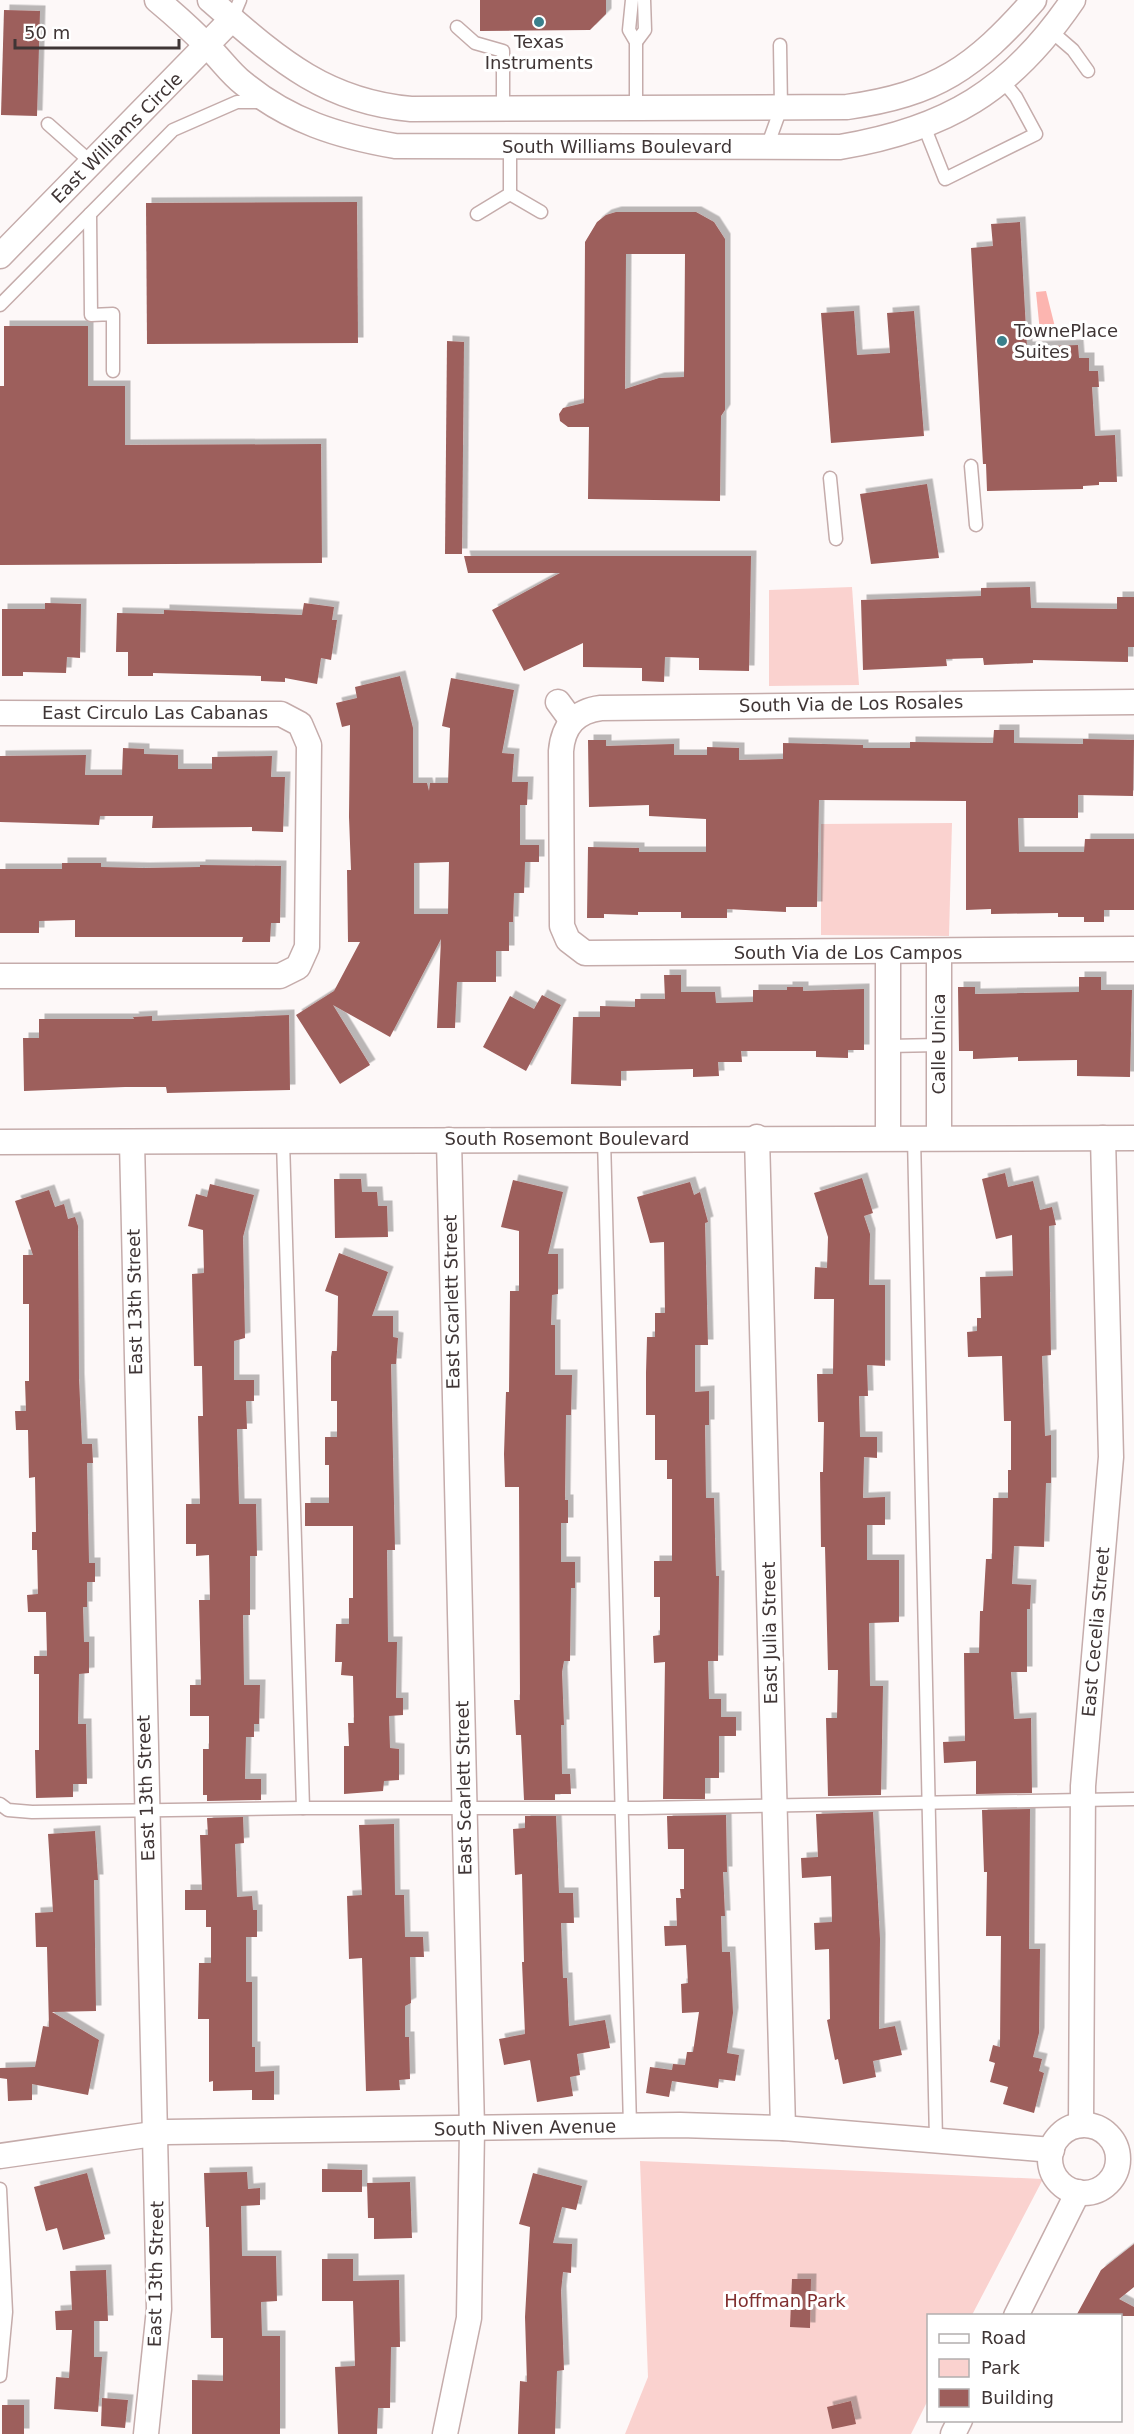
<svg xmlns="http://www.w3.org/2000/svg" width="1134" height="2434" font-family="'DejaVu Sans',sans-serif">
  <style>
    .green { fill: #fad2cf }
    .water { fill: #fcb5b0 }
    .building { fill: #9d5e5b; fill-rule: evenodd; filter: url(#shadow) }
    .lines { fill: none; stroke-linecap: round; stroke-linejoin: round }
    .service-casing { stroke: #c5acab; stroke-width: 15 }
    .minor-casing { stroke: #c5acab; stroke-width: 27 }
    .service { stroke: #fff; stroke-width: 12 }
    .minor { stroke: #fff; stroke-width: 24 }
    .poi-dot { fill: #3a808c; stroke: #fff; stroke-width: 2 }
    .labels { text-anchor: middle; stroke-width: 6; stroke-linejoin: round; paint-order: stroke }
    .poi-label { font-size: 18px; fill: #3f3535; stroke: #fff }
    .street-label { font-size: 18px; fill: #3f3535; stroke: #fff }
    .park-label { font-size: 18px; fill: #813030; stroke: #fff }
  </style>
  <defs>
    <filter id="shadow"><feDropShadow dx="5.5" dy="-5.5" stdDeviation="0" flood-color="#0004"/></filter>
  </defs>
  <rect width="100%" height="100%" fill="#fdf8f8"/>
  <g class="green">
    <path d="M852 587 859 685 769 686V590Z"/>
    <path d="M952 823 949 936 821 935V824Z"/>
    <path d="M640 2161 1043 2179 972 2315 928 2316V2400L911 2434H625L648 2377Z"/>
  </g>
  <path class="water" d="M1046 291 1056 331 1040 332 1036 292Z"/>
  <g class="building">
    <path d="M480 0H606V14L590 30 480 31Z"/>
    <path d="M4 10 40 11 37 116 1 115Z"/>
    <path d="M357 202 358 343 147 344 146 203Z"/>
    <path d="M616 212H696L714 222 725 239V410L721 416 720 501 588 499 589 427H568L560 421 559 414 563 408 584 403 585 242 597 222 606 215ZM626 254H685L684 377 659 378 625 389Z"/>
    <path d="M1020 222 1027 347 1078 345 1079 358H1089V371H1098L1099 387H1092L1095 436 1115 435 1117 482H1099V485L1083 486V489L987 491 986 464H983L971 248 993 246 991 224Z"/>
    <path d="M854 311 857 355 890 353 887 313 914 311 924 436 831 443 821 313Z"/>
    <path d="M4 326H88V386H125V445L321 444 322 563 0 565V386H4Z"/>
    <path d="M447 341 464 342 462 554H445Z"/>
    <path d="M927 484 939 558 871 564 860 494Z"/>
    <path d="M464 556H751L749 671 699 670V658L665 657 664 682 642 681V668L583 667V643L524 671 492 610 560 573H468Z"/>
    <path d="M1030 587 1031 608 1117 609V597H1134V647H1128V662L1033 660V663L984 665 983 658 946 659 947 666 863 670 861 600 981 596V588Z"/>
    <path d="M45 603 81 604 80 658 67 657 66 673 23 672V676H2V609H45Z"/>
    <path d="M304 603 334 607 332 620H337L331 660 321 658 317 684 285 678V682L261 681V676L153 673V676H128V652H116L117 613 164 614V610L302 615Z"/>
    <path d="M400 676 413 728V783H427L429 791 430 783H448L450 728 442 726 451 678 514 690 502 753 514 754 512 782H528L527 805H520V845H539V862H525L524 893H514L513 922H509V951H496V982H457L455 1028H437L441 939 390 1037 333 1005 370 1065 340 1084 296 1015 334 991 360 942H348L347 870H351L349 817 350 725 342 727 336 703 357 698 355 687ZM449 862 448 914H414V863Z"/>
    <path d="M994 730H1014V743L1083 744V739L1134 740 1133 796 1078 795V818H1018L1019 852H1084L1085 839H1134V910H1104V922H1084V917H1058V913L991 914V909L966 910V801L819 800 817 907H786V912L727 909V918H681V912H638V915L604 914V918H587L588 847 639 848V852H706V819L649 816V805L589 807 588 740H606V746L674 744V755H707V747L739 748V760L783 759V743L863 745V748H910V742L993 743Z"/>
    <path d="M123 748 144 749V754L178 755V769H212V757L272 756 271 777H285L283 832 252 831V827L152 828 153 816H100L99 825 0 822V756L86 755 85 775H122Z"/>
    <path d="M62 863H101V867L144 868 200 867V865L281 866 280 923H271L270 942H242L243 937H75V920L39 921V933H0V869H62Z"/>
    <path d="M664 975H681V992H715L716 1003 753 1002V990H787V987H803V991L864 989V1050H848V1058L816 1057V1051H741L742 1062H718L719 1076 693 1077V1069L621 1071V1086L571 1084 573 1017H600V1006L635 1007V999H665Z"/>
    <path d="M1079 977H1101V990H1132L1130 1077 1077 1076V1060L1018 1061V1057L973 1059V1051H959L958 987H975V994L1079 992Z"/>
    <path d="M542 995 561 1005 526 1071 483 1047 510 996 534 1009Z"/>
    <path d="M289 1015 290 1090 167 1093 166 1087H125L24 1091 23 1038H39V1019H134L133 1017 152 1016V1021Z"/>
    <path d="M1005 1173 1008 1187 1033 1181 1040 1210 1052 1207 1056 1225 1049 1226 1051 1355 1042 1356 1045 1436 1051 1435V1483H1046L1044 1547 1014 1546 1012 1584 1031 1585 1030 1609H1027V1672H1011L1014 1719 1031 1718 1032 1793 976 1794V1761L944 1763 943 1742 965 1741 964 1653H979L980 1611H983L986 1559H992L993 1498H1008V1470H1011V1421H1004L1002 1356 968 1357 967 1332 977 1331V1318H981L980 1277 1013 1276 1012 1235 996 1239 982 1179Z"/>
    <path d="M862 1178 873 1213 864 1216 870 1234 869 1285H885V1366L867 1365 868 1396H859L860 1437H877V1458L864 1457 863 1498 885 1497V1525H867V1560H899V1622L869 1623 870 1686H883L881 1795 828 1796 826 1718H837L838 1670H828L825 1547H821L820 1472H823L824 1422H818L817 1374H833L834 1299H814L815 1267 827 1268 828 1237 814 1193Z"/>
    <path d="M334 1179H361L362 1192H377L378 1206H387L388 1237 335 1238Z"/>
    <path d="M513 1180 563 1192 548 1254H558V1294L552 1295 551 1325H555V1375H572L571 1415H566L565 1500H568V1523H561V1562H575V1588H571L570 1661H564L562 1672 564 1725H561L562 1774H570L571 1794H555V1800H524L521 1735H516L514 1700H520L519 1487H505L504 1454 506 1392H509L510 1291H519V1231L501 1227Z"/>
    <path d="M690 1182 694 1195 700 1192 708 1222 705 1223 708 1345H695V1392L709 1391V1425H705L706 1498H714L716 1576H719L718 1661H708L709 1699H721V1717H736V1736H719V1778H705V1799H663L665 1662 654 1663 653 1636 660 1635V1597H654V1561H672V1479H667V1460H655V1415H646V1373L647 1337H655V1313H665L664 1242 650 1243 637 1197Z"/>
    <path d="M210 1184 254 1195 243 1237 245 1338 234 1341V1380H254V1401H246L247 1429H237L239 1504H256L257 1556H250V1615H243L244 1685H260L259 1724H254V1737H246L245 1779H261V1800L207 1801V1795H203V1749H209V1716H190V1685H201L199 1600H210L209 1555 196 1556V1544H186V1504H200L198 1416H203L202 1366H194L192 1274 204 1273 203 1230 188 1226 196 1194 207 1197Z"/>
    <path d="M49 1190 55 1207 64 1204 68 1219 75 1217 78 1226 79 1379 82 1444H92L93 1463H87L89 1563H95V1582H87V1607H83L84 1642H89V1673L79 1674 78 1724H86L87 1784H73V1797L36 1798 35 1750H39V1674H34V1656H47L46 1612H28L27 1595 38 1594 37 1550H32V1532H36L35 1477 29 1478 28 1430H16L15 1411H26L25 1381H29V1304H23V1255H33L15 1201Z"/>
    <path d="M339 1253 388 1272 372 1316H393V1337L398 1338 396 1364H391L395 1550H387L388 1642H397L396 1698H403V1715L389 1716 390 1748 399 1749V1780L384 1781 383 1791 344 1794V1746H349L348 1723H354L353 1676 341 1675 342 1662H335L336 1624H349V1598H353V1526H305V1503H329V1465H325V1437H337V1401H331V1357L332 1351H337L338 1296 325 1291Z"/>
    <path d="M1030 1809 1029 1949H1040L1039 2033 1033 2057 1042 2059 1039 2071 1044 2073 1034 2113 1003 2104 1008 2087 990 2082 995 2063 989 2061 993 2045 1000 2047 1001 1936H986L987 1872H984L982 1810Z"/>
    <path d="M873 1812 880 1939 879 2029 895 2026 902 2055 873 2061 876 2077 843 2084 838 2059 835 2060 827 2020 830 2019 829 1949 815 1950 814 1923 832 1922 831 1876 802 1878 801 1858 818 1857 816 1814Z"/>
    <path d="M726 1815 727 1872H723L725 1916H721L722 1952H730L733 2013 727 2053 739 2055 735 2081 719 2079 718 2088 672 2081 669 2097 646 2093 650 2067 672 2070 673 2064 685 2065 687 2052H693L699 2012 682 2013 681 1984 688 1983 686 1945 665 1946 664 1926H677L676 1898H681L680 1889H684V1849H668L667 1816Z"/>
    <path d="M525 1816H556L559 1893H573L574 1923H561L563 1978H567L569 2026 605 2020 610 2048 577 2054 580 2075 570 2077 573 2096 537 2102 530 2060 504 2065 499 2039 525 2034 522 1962H524L522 1874 515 1875 513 1829 525 1828Z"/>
    <path d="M243 1817 244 1843 235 1844 237 1897 252 1896 253 1910H257V1937H246V1982H252V2047H255V2072L274 2071V2100H252V2090L213 2091V2081L209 2082V2019H198L199 1963H211V1927H206V1910H185V1890H202L200 1835H208L207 1818Z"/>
    <path d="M394 1824 395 1895H404L405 1937H423L424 1957H410L411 2003 405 2006V2037H409L410 2079 399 2080 400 2090 366 2091 362 1958 349 1959 347 1896 362 1895 359 1825Z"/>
    <path d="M95 1831 98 1880H94L96 2011 52 2012 99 2040 88 2095 32 2084V2100L8 2101 7 2079 0 2078V2068L35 2067 43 2026 49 2027 47 1947H36L35 1913 53 1912 48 1834Z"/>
    <path d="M322 2169 362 2170V2192H322Z"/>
    <path d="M247 2172 248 2189 260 2188V2205L241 2206 242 2256H276L277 2301 261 2302 262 2336H280V2434H192V2380L223 2381V2338H211L209 2227H206L204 2173Z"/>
    <path d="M87 2173 105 2239 63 2250 57 2228 46 2231 34 2187Z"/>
    <path d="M533 2173 582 2186 576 2210 562 2207 553 2243 572 2244 571 2273 563 2272 561 2291 564 2370 557 2371 555 2434H518L520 2381 527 2382 525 2317 530 2227 519 2224Z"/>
    <path d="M410 2182 412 2238 374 2239V2218H368L367 2183Z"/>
    <path d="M1134 2244V2287L1119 2299 1134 2307V2316H1076L1101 2270Z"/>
    <path d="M322 2259H353V2281L399 2280 400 2347H391L390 2408H378L377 2434H338L335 2367 355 2366 353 2301H322Z"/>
    <path d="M106 2270 108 2321H94V2357H102L98 2412 54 2409 56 2377 69 2378 72 2330H56L55 2311 72 2310 70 2271Z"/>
    <path d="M792 2279H811L810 2328 790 2327Z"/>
    <path d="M102 2398 128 2400 125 2428 101 2426Z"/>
    <path d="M851 2401 856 2424 832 2429 827 2407Z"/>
    <rect x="2" y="2405" width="22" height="29"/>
  </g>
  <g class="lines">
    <defs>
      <g id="service">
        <path d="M632 0 629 30 636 42V108"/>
        <path d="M232 19 240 0"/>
        <path d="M457 27 475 43 503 51V109"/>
        <path d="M1051 31 1073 50 1088 71"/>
        <path d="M636 42 645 30 644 0"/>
        <path d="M48 124 92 163"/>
        <path d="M924 126 945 179 1036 134 1016 97 1002 80"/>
        <path d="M767 147 781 108 780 45"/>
        <path d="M510 194 541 212"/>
        <path d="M90 214 91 315 113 314V371"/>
        <path d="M477 214 510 194V146"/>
        <path d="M0 305 173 130 237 102H262"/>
        <path d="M971 466 976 525"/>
        <path d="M830 478 836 539"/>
        <path d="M888 1046 939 1045"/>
        <path d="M914 1137 936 2140"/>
        <path d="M604 1139 630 2126"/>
        <path d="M283 1141 303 1808"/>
        <path d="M0 1804 8 1810 32 1812 303 1808H641L1134 1799"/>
        <path d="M0 2189 6 2312 0 2376"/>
      </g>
      <g id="minor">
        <path d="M157 0C175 15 192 30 208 47 220 58 230 73 243 83 289 121 338 136 395 146L840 147C947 129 1011 91 1073 0"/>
        <path d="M210 0C275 56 322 101 411 109L847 107C937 94 974 68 1034 0"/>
        <path d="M0 256 232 19"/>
        <path d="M558 702 572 721"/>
        <path d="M1134 702 601 708C576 711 563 726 561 751L562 926 568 940 585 953 1134 949"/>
        <path d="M0 713 281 714 300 724 309 745 307 947 298 967 280 976H0"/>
        <path d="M888 952V1137"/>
        <path d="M757 1137 783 2128"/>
        <path d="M939 1137V952"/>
        <path d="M0 1142 1134 1138"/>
        <path d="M132 1142 159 2309 146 2434"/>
        <path d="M1081 2125 1083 1786 1111 1457 1103 1138"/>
        <circle cx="1084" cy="2159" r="34"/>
        <path d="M0 2156 167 2132 680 2125 783 2128 1052 2150"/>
        <path d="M1016 2316 1078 2192"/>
        <path d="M445 2434 469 2318 472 2129 449 1140"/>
        <path d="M953 2434 960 2420"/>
      </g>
    </defs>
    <use href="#service" class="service-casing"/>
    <use href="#minor" class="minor-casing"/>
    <use href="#service" class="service"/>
    <use href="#minor" class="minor"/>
  </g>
  <g class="poi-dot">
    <circle cx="539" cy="22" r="6"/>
    <circle cx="1002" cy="341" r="6"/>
  </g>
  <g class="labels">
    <g class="poi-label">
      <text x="539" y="48">Texas<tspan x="539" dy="21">Instruments</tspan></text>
      <text x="1014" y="337" text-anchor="start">TownePlace<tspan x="1014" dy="21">Suites</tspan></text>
    </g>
    <g class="street-label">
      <text transform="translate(117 138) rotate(-45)" y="6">East Williams Circle</text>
      <text x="617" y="153">South Williams Boulevard</text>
      <text transform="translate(851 704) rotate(-1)" y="6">South Via de Los Rosales</text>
      <text x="155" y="719">East Circulo Las Cabanas</text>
      <text x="848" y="959">South Via de Los Campos</text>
      <text transform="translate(939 1044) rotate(-90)" y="6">Calle Unica</text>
      <text x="567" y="1145">South Rosemont Boulevard</text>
      <text transform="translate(135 1302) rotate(-91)" y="6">East 13th Street</text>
      <text transform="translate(452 1302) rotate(-91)" y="6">East Scarlett Street</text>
      <text transform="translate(1096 1632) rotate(-85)" y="6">East Cecelia Street</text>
      <text transform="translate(770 1633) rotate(-91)" y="6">East Julia Street</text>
      <text transform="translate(146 1788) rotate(-92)" y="6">East 13th Street</text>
      <text transform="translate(464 1788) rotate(-91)" y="6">East Scarlett Street</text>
      <text transform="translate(525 2128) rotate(-1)" y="6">South Niven Avenue</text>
      <text transform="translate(156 2274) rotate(-89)" y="6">East 13th Street</text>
    </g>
    <g class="park-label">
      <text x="785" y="2307">Hoffman Park</text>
    </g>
  </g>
  <rect x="927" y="2314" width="195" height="108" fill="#ffffff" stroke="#b2aeae" stroke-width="1.5"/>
  <rect x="939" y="2334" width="30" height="9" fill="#ffffff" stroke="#b2aeae" stroke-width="1.5"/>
  <text x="981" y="2344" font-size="18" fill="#3f3535">Road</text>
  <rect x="939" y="2359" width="30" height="18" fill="#fad2cf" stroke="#b2aeae" stroke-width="1.5"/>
  <text x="981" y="2374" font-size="18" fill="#3f3535">Park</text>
  <rect x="939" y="2389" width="30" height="18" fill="#9d5e5b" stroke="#b2aeae" stroke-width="1.5"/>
  <text x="981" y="2404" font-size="18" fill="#3f3535">Building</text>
  <path d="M15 39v9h164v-9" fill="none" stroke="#3f3535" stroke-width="3"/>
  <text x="24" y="39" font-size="18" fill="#3f3535" stroke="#ffffff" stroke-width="4.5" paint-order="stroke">50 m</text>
</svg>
